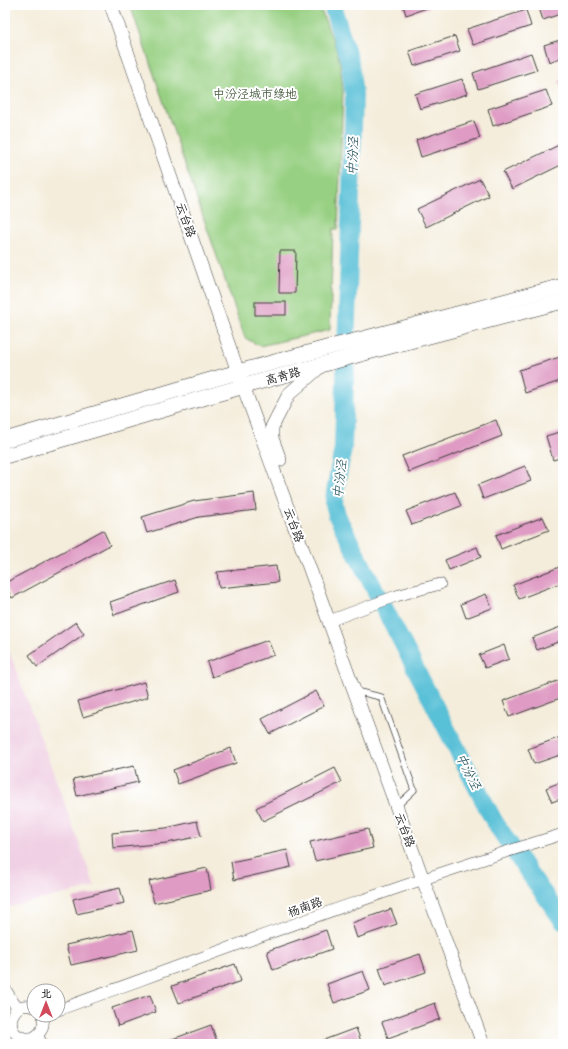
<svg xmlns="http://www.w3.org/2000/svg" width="568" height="1049" font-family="'Comic Neue','LXGW WenKai TC',sans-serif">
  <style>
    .built { fill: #f0d0e4 }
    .green { fill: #98d083; stroke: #5a7650 }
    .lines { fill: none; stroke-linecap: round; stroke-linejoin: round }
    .river { stroke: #59c0d7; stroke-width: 18 }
    .building { fill: #df9bc4 }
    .service-casing { stroke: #3c3b39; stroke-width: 7 }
    .minor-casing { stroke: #3c3b39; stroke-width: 12 }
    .tertiary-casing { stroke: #3c3b39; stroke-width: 14 }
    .secondary-casing { stroke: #3c3b39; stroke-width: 16 }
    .service { stroke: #fff; stroke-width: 5.5 }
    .minor { stroke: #fff; stroke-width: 11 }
    .tertiary { stroke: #fff; stroke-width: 13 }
    .secondary { stroke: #fff; stroke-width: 15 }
    .labels { text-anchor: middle; stroke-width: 4; stroke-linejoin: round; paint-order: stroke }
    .park-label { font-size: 12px; fill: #475b40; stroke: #fff }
    .street-label { font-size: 12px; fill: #1c1c1c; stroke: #fff }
    .water-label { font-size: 13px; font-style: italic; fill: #345e67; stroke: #fff }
  </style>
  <rect width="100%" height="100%" fill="#fff"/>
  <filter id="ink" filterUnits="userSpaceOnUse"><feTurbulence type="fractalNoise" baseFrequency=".025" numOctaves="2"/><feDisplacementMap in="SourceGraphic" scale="8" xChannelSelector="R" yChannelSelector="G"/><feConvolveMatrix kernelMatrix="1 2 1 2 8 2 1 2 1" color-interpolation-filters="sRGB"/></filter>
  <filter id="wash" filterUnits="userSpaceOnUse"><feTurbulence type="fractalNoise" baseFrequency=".012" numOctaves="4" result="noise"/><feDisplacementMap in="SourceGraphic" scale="16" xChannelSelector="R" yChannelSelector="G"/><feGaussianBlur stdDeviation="0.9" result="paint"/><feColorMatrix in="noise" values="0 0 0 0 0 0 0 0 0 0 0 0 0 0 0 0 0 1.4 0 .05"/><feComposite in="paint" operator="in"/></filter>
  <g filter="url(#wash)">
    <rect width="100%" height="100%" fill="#f4eddb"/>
    <path class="built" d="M5 640 95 887 5 908Z"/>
    <path class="green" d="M130 5H319L336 48 340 63 343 90 338 229H333L330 330 260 346 245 338Z"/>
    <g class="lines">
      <path class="river" d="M332 5 350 63 354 96 343 448 335 492 334 504 338 518 494 821 522 863 563 921"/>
    </g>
    <g id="blocks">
      <g class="building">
        <path d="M403 5H436L406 15Z"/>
        <path d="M538 5H563V13L543 20Z"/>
        <path d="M526 10 531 26 473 45 467 29Z"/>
        <path d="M455 36 460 51 414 66 409 51Z"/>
        <path d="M563 39V57L549 62 544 45Z"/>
        <path d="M531 53 537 70 478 89 473 73Z"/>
        <path d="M462 79 467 94 420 109 415 94Z"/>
        <path d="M563 80V93L559 81Z"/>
        <path d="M546 90 552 106 493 126 488 109Z"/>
        <path d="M474 121 480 138 421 157 416 140Z"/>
        <path d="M563 143V164L512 189 503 172Z"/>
        <path d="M480 179 489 196 426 227 417 209Z"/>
        <path d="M280 251H296L295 293H279Z"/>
        <rect x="255" y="302" width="31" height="13"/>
        <path d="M563 356V380L525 393 519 370Z"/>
        <path d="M496 420 502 436 409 472 402 456Z"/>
        <path d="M563 431V457L553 460 546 436Z"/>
        <path d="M525 466 531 481 483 499 478 485Z"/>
        <path d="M455 492 461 506 412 525 406 511Z"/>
        <path d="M254 493 256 510 199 517 147 533 142 517 194 501Z"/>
        <path d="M543 517 549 530 501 549 496 535Z"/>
        <path d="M103 530 110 545 12 598 5 585V583Z"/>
        <path d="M477 547 481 557 449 570 445 560Z"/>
        <path d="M276 566 278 582 219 588 217 572Z"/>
        <path d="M562 566 563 570V582L519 599 513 585Z"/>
        <path d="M175 580 179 592 114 615 110 602Z"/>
        <path d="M486 594 492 608 466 618 461 604Z"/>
        <path d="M76 622 84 634 37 667 29 655Z"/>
        <path d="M563 626V640L537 650 532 638Z"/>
        <path d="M268 640 274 655 212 677 207 662Z"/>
        <path d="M504 645 509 659 485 668 479 655Z"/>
        <path d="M563 679V697L509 717 503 701Z"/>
        <path d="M144 682 148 697 83 717 78 701Z"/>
        <path d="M316 691 324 706 270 734 262 719Z"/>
        <path d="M563 736V754L534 764 528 749Z"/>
        <path d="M231 748 236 763 178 784 173 770Z"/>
        <path d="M134 766 138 782 77 796 73 779Z"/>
        <path d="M335 768 342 782 263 821 256 808Z"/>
        <path d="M563 781V798L552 802 546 788Z"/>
        <path d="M197 821 201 836 167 843 113 848 112 833 166 828Z"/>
        <path d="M368 829 373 848 315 861 310 842Z"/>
        <path d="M287 850 291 867 234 880 231 862Z"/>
        <path d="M207 868 211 890 154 903 149 881Z"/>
        <path d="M120 888 124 903 77 914 73 899Z"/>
        <path d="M391 909 397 924 357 938 352 923Z"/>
        <path d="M133 930 138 950 71 965 66 945Z"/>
        <path d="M326 930 332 949 273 970 267 951Z"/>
        <path d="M420 954 426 972 385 986 379 968Z"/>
        <path d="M235 964 241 981 179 1003 172 986Z"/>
        <path d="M363 971 370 990 334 1003 327 984Z"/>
        <path d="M150 995 156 1012 118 1026 112 1008Z"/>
        <path d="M435 1003 440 1019 388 1038 382 1022Z"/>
        <path d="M211 1025 218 1044H159Z"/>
        <path d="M356 1028 362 1044H313Z"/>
      </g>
    </g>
  </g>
  <g filter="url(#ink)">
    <use href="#blocks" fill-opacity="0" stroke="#3c3b39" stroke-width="1"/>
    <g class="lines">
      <defs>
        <path id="service" d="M355 691 381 697 414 790 397 806"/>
        <g id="minor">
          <path d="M329 621 396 596 440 584"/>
          <path d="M5 989 17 1008"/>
          <path d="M34 1007C28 1005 21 1005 17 1009 8 1018 10 1034 22 1037 23 1038 28 1038 29 1038 41 1038 45 1025 43 1015"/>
          <path d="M58 1010C226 949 393 886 563 834"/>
          <path d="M37 1035 42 1044"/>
        </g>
        <g id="tertiary">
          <path d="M111 5 238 372 483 1044"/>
          <path d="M280 460 272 438V427L289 394 322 365"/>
        </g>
        <g id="secondary">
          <path d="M5 440 238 372 330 347 366 338 563 286"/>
          <path d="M5 456 244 386 368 352 563 301"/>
        </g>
      </defs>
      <use href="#service" class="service-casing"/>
      <use href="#minor" class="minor-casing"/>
      <use href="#tertiary" class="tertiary-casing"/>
      <use href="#secondary" class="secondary-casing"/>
      <use href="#service" class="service"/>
      <use href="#minor" class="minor"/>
      <use href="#tertiary" class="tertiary"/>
      <use href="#secondary" class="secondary"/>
    </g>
  </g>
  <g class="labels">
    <g class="park-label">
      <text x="255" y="98">中汾泾城市绿地</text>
    </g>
    <g class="street-label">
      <text transform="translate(186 220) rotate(71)" y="4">云台路</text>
      <text transform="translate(283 376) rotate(-15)" y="4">高青路</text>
      <text transform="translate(294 525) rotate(70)" y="4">云台路</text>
      <text transform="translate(405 830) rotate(70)" y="4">云台路</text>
      <text transform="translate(305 907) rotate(-20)" y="4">杨南路</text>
    </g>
    <g class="water-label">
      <text transform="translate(352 156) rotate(-88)" y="5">中汾泾</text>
      <text transform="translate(339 479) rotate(-84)" y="5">中汾泾</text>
      <text transform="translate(469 771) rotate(63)" y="5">中汾泾</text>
    </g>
  </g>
  <rect width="568" height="1049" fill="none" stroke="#fff" stroke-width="20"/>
  <g transform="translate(46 1003)"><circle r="19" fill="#ffffff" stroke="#a4a4a4"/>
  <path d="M0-3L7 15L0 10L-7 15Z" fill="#d1495b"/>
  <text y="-6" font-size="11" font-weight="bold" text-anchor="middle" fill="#1c1c1c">北</text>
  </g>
</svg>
